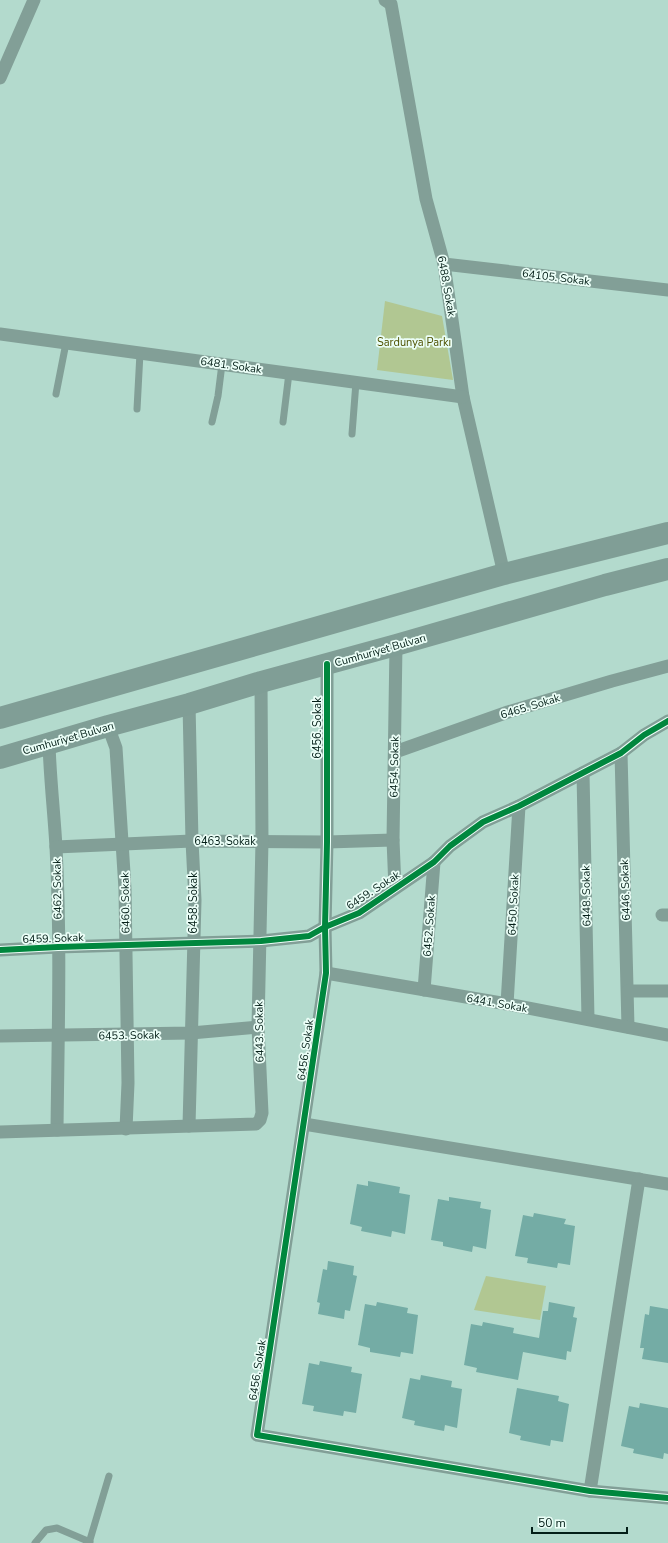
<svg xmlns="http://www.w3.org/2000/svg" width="668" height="1543" font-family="'Nunito Sans',sans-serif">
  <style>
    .green { fill: #b1c792 }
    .building { fill: #74aca5 }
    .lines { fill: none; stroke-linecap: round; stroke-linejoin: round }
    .lane { stroke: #829f97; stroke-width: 7 }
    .street { stroke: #829f97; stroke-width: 13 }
    .highway { stroke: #809e96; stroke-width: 22 }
    .cycleway-casing { stroke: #ebfef7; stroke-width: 8 }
    .cycleway { stroke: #00873e; stroke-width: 6 }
    .labels { text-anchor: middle; stroke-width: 3.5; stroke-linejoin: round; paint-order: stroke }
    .street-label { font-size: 11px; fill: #031e17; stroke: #ebfef7 }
    .park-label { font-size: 11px; fill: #4f5200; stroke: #ebfef7 }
  </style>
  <rect width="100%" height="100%" fill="#b3dacd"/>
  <g class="green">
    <path d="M385 301 442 316 453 380 377 370Z"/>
    <path d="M486 1276 546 1286 540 1320 474 1310Z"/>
  </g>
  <g class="building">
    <path d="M368 1181 400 1187 399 1193 410 1195 405 1234 392 1231 391 1237 361 1231 362 1227 350 1224 357 1184 368 1186Z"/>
    <path d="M449 1197 481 1202 480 1208 491 1210 486 1249 473 1246 472 1252 443 1246V1242L431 1240 438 1199 449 1201Z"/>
    <path d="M534 1213 566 1219 564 1224 575 1226 570 1265 558 1263 557 1268 527 1263 528 1258 515 1256 523 1215 533 1217Z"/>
    <path d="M328 1261 354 1266 353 1275 357 1276 350 1311 345 1310 344 1319 318 1314 320 1303 317 1302 323 1269 327 1270Z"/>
    <path d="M377 1302 408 1308 407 1313 418 1315 413 1354 401 1352 400 1357 370 1352V1348L358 1345 365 1304 376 1306Z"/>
    <path d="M549 1302 575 1307 573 1317 577 1318 571 1352 567 1351 566 1360 523 1352 518 1380 476 1372 477 1368 464 1365 471 1324 482 1326 483 1322 514 1328 513 1333 539 1338 543 1311H548Z"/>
    <path d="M650 1306 668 1309V1363L642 1359 644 1348H640L645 1314 649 1315Z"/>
    <path d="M320 1361 352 1367 351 1372 362 1374 356 1413 344 1411 343 1416 313 1411 314 1406 302 1404 309 1363 319 1365Z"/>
    <path d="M421 1375 452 1381 451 1387 462 1389 457 1428 445 1425 444 1431 414 1425 415 1421 402 1418 410 1378 420 1380Z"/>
    <path d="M517 1388 559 1396 558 1401 569 1404 563 1442 551 1440 550 1446 520 1440 521 1436 509 1433Z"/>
    <path d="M640 1403 668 1408V1454L664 1453 663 1459 633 1453 634 1449 621 1446 629 1406 639 1408Z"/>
  </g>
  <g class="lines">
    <g class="lane">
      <path d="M56 394 66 343"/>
      <path d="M137 409 140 353"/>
      <path d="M212 422 218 396 222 364"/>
      <path d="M283 422 289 373"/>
      <path d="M352 434 356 382"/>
      <path d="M35 1543 46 1530 57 1528 90 1542"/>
      <path d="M89 1543 109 1476"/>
    </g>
    <g class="street">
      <path d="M385 0 391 4 426 199 444 264 463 397 504 574"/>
      <path d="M0 78 34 0"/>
      <path d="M444 264 668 290"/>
      <path d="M0 334 463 397"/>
      <path d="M327 664V842L325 927 326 973 257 1435 590 1491 668 1498"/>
      <path d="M189 704 192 841 195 900 189 1126"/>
      <path d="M108 726 116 748 125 889 128 1083 126 1129"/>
      <path d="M49 744C50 778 54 812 56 847 61 941 58 1036 57 1130"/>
      <path d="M395 752 508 712 612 681 668 666"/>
      <path d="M621 753 628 1027"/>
      <path d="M583 773 588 1019"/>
      <path d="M56 847 192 841 327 842 393 840"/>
      <path d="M395 888 393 840 396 645"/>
      <path d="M662 915H668"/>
      <path d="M0 950 58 947 261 941 309 936 325 927 359 913 434 862 450 846 483 822 519 806 621 753 644 735 668 721"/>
      <path d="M326 973 507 1004 668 1035"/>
      <path d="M424 990 434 862"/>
      <path d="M628 991H668"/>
      <path d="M507 1004 519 806"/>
      <path d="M0 1036 191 1033 258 1027"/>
      <path d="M304 1124 668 1184"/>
      <path d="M0 1132 256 1124 260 1120 262 1113 258 1027 262 841 261 682"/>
      <path d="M590 1491 639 1179"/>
    </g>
    <g class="highway">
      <path d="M0 718 504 574 668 533"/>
      <path d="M0 758 108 726 189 704 261 682 396 645 605 585 668 569"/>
    </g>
    <defs>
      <g id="cycleway">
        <path d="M327 664V842L325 927 326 973 257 1435 590 1491 668 1498"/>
        <path d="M0 950 58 947 261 941 309 936 325 927 359 913 434 862 450 846 483 822 519 806 621 753 644 735 668 721"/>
      </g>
    </defs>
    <use href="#cycleway" class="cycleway-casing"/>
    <use href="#cycleway" class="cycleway"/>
  </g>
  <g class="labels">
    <g class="street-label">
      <text transform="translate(556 277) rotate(7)" y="4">64105. Sokak</text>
      <text transform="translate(447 286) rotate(80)" y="4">6488. Sokak</text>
      <text transform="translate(231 365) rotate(8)" y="4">6481. Sokak</text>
      <text transform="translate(380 650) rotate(-16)" y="4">Cumhuriyet Bulvarı</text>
      <text transform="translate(530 706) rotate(-17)" y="4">6465. Sokak</text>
      <text transform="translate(317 728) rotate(-90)" y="4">6456. Sokak</text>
      <text transform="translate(68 738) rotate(-16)" y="4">Cumhuriyet Bulvarı</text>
      <text transform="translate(394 767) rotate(-89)" y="4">6454. Sokak</text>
      <text x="225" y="845">6463. Sokak</text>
      <text transform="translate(57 889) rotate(-91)" y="4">6462. Sokak</text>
      <text transform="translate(373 890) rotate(-33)" y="4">6459. Sokak</text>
      <text transform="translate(625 890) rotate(-92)" y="4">6446. Sokak</text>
      <text transform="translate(586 896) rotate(-91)" y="4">6448. Sokak</text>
      <text transform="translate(125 903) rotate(-91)" y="4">6460. Sokak</text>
      <text transform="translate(193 903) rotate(-90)" y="4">6458. Sokak</text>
      <text transform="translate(513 905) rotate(-87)" y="4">6450. Sokak</text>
      <text transform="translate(429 926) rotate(-86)" y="4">6452. Sokak</text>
      <text transform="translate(53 938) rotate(-2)" y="4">6459. Sokak</text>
      <text transform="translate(497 1003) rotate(10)" y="4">6441. Sokak</text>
      <text transform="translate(259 1032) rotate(-91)" y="4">6443. Sokak</text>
      <text transform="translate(129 1035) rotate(-1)" y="4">6453. Sokak</text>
      <text transform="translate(305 1050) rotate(-82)" y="4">6456. Sokak</text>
      <text transform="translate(257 1370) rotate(-81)" y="4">6456. Sokak</text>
    </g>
    <g class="park-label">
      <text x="414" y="346">Sardunya Parkı</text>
    </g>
  </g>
  <path d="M532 1527v6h95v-6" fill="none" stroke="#031e17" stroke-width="2"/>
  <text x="538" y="1527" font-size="12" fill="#031e17" stroke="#ebfef7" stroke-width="3" paint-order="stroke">50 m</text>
</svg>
